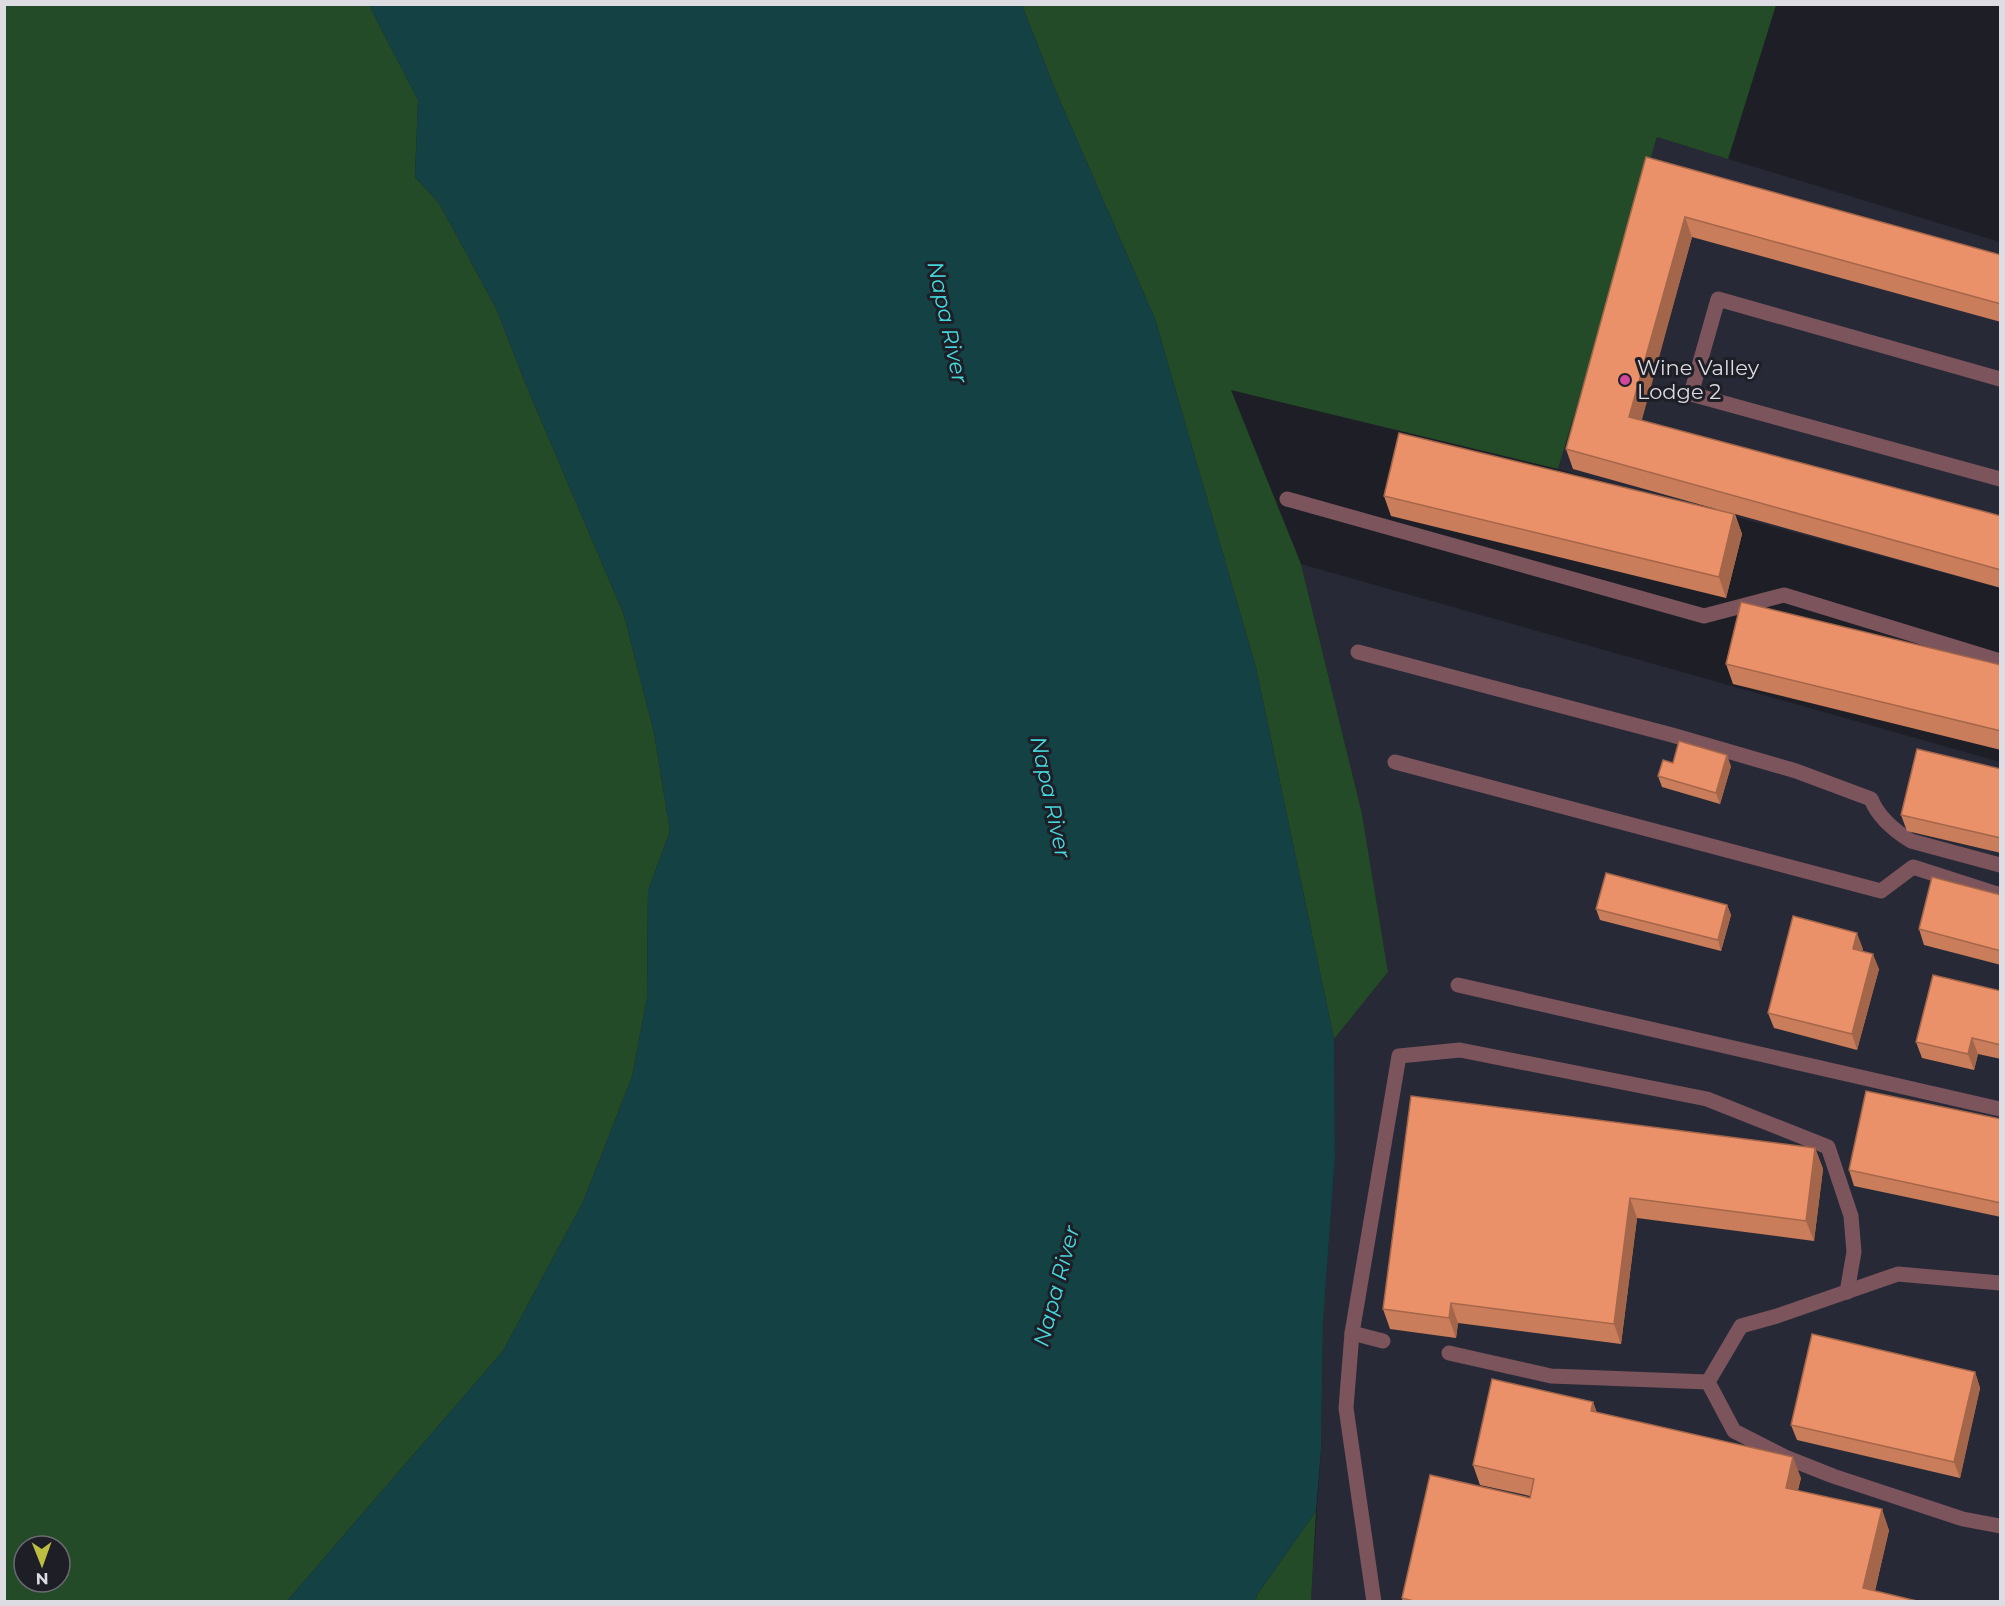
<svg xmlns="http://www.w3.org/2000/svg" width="2005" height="1606" font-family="Montserrat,sans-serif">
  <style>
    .built { fill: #282936 }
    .green { fill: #234b28; fill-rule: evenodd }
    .water { fill: #144143 }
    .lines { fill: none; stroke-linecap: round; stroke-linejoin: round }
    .service { stroke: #7c545c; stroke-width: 15 }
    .wall { fill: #c97d5a }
    .shaded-wall { fill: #a4664a }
    .building { fill: #ea9169; stroke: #a4664a; stroke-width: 1.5 }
    .hotel-dot { fill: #d1479c; stroke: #1e1e26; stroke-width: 2 }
    .labels { text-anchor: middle; stroke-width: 6; stroke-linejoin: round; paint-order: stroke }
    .poi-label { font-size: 21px; fill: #dcdce2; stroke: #1e1e26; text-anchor: start }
    .water-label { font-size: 22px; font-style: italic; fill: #45d8dd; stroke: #1e1e26 }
  </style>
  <rect width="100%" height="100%" fill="#1e1e26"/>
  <g class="built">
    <path d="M1657 137 2000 242V588L1558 469Z"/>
    <path d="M1301 564 2000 762V1601H1311L1321 1448 1323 1323 1335 1157 1334 1039 1388 972 1362 814Z"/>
  </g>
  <g class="green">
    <path d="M5 5H369L418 100 415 177 439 203 496 308 524 380 624 615 654 733 670 831 648 891 647 998 632 1077 583 1202 503 1351 287 1601 5 1602ZM24 1546H60V1582H24Z"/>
    <path d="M1022 5H1776L1728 159 1657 137 1558 469 1231 390 1301 564 1362 814 1388 972 1334 1039 1256 668 1155 319 1054 87Z"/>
    <path d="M1316 1511 1311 1601 1255 1602 1257 1595Z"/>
  </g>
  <path class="water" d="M369 5H1022L1054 87 1155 319 1256 668 1334 1039 1335 1157 1323 1323 1321 1448 1316 1511 1257 1595 1255 1601H287L503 1351 583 1202 632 1077 647 998 648 891 670 831 654 733 624 615 524 380 496 308 439 203 415 177 418 100Z"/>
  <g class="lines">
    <g class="service">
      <path d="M2000 379 1718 299 1691 394 2000 479"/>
      <path d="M1287 499 1704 616 1784 595 2000 661"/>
      <path d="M1358 652 1672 735 1796 771 1871 799C1878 817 1895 831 1911 841L2000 865"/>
      <path d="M1395 762 1881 891 1913 867 2000 895"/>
      <path d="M1458 985 2000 1109"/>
      <path d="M2000 1283 1898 1274 1777 1316 1741 1326 1708 1382 1734 1431 1785 1457 1833 1476 1963 1519 2000 1526"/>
      <path d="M1352 1333 1383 1341"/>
      <path d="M1449 1353 1551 1376 1708 1382"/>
      <path d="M1374 1602 1346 1408 1352 1333 1399 1056 1460 1050 1707 1099 1828 1147 1851 1216 1854 1252 1847 1292"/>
    </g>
  </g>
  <g class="wall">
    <path d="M1646 157 2001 255V322L1692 237 1641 420 2001 516V588L1735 514 1742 534 1726 598 1391 516 1384 496 1716 509 1573 469 1566 449Z"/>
    <path d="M1726 664 2001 665V750L1733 684Z"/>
    <path d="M1673 763 1731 766 1720 804 1662 787 1658 776Z"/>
    <path d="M2001 769V853L1907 831 1901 815Z"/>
    <path d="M2001 895V965L1924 945 1919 929Z"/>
    <path d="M1727 905 1731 915 1721 951 1600 920 1596 909Z"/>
    <path d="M1863 949 1862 951 1879 969 1857 1050 1774 1028 1768 1013Z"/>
    <path d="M2001 991V1059L1978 1054 1974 1070 1922 1058 1916 1042Z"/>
    <path d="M1411 1096 1815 1148 1823 1169 1814 1241 1637 1218 1621 1344 1458 1323 1456 1338 1390 1329 1383 1309Z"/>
    <path d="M2001 1119V1217L1854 1186 1849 1170Z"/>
    <path d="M1975 1372 1980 1388 1960 1478 1797 1440 1791 1425Z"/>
    <path d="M1593 1402 1597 1413 1801 1478 1798 1490 1889 1530 1875 1591 1921 1602H1403L1402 1598 1530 1498V1496L1480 1485 1473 1465Z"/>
  </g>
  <g class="shaded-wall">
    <path d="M1685 217 1692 237 1637 438 1629 417Z"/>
    <path d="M1734 514 1742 534 1726 598 1719 577Z"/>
    <path d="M1727 755 1731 766 1720 804 1716 793Z"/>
    <path d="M1727 905 1731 915 1721 951 1718 940Z"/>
    <path d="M1857 933 1863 949 1859 964 1853 949Z"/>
    <path d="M1873 954 1879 969 1857 1050 1852 1034Z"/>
    <path d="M1972 1038 1978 1054 1974 1070 1968 1054Z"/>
    <path d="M1815 1148 1823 1169 1814 1241 1806 1221Z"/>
    <path d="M1630 1198 1637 1218 1621 1344 1614 1324Z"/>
    <path d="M1451 1303 1458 1323 1456 1338 1449 1318Z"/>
    <path d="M1975 1372 1980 1388 1960 1478 1954 1462Z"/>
    <path d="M1593 1402 1600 1422 1591 1411Z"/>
    <path d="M1793 1457 1801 1478 1793 1508 1786 1488Z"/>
    <path d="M1882 1509 1889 1530 1872 1602 1863 1588Z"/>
  </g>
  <g class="building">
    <path d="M1646 157 2001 255V304L1685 217 1629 417 2001 516V570L1566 449Z"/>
    <path d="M1399 433 1734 514 1719 577 1384 496Z"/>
    <path d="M1741 602 2001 665V731L1726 664Z"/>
    <path d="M1679 741 1727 755 1716 793 1658 776 1663 760 1673 763Z"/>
    <path d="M1917 749 2001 769V838L1901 815Z"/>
    <path d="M1606 873 1727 905 1718 940 1596 909Z"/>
    <path d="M1932 877 2001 895V951L1919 929Z"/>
    <path d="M1793 916 1857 933 1853 949 1873 954 1852 1034 1768 1013Z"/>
    <path d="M1933 975 2001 991V1045L1972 1038 1968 1054 1916 1042Z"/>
    <path d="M1866 1091 2001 1119V1203L1849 1170Z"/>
    <path d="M1411 1096 1815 1148 1806 1221 1630 1198 1614 1324 1451 1303 1449 1318 1383 1309Z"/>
    <path d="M1812 1334 1975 1372 1954 1462 1791 1425Z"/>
    <path d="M1492 1379 1593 1402 1591 1411 1793 1457 1786 1488 1882 1509 1863 1588 1921 1602H1417L1402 1598 1430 1475 1530 1498 1534 1479 1473 1465Z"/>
  </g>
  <circle class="hotel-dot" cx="1625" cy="380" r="6"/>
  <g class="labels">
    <g class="poi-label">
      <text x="1637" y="375">Wine Valley<tspan x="1637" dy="24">Lodge 2</tspan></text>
    </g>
    <g class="water-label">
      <text transform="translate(948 322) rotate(78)" y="8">Napa River</text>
      <text transform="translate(1051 797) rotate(78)" y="8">Napa River</text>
      <text transform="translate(1056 1286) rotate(-75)" y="8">Napa River</text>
    </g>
  </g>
  <rect width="2005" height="1606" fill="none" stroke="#dcdce2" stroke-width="12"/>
  <g transform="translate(42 1564) rotate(179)"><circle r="28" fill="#1e1e26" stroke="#6a6a71" stroke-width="1.5"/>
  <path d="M0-4.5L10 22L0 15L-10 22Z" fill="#bebf42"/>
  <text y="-9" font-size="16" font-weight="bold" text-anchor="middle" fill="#dcdce2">N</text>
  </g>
</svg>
